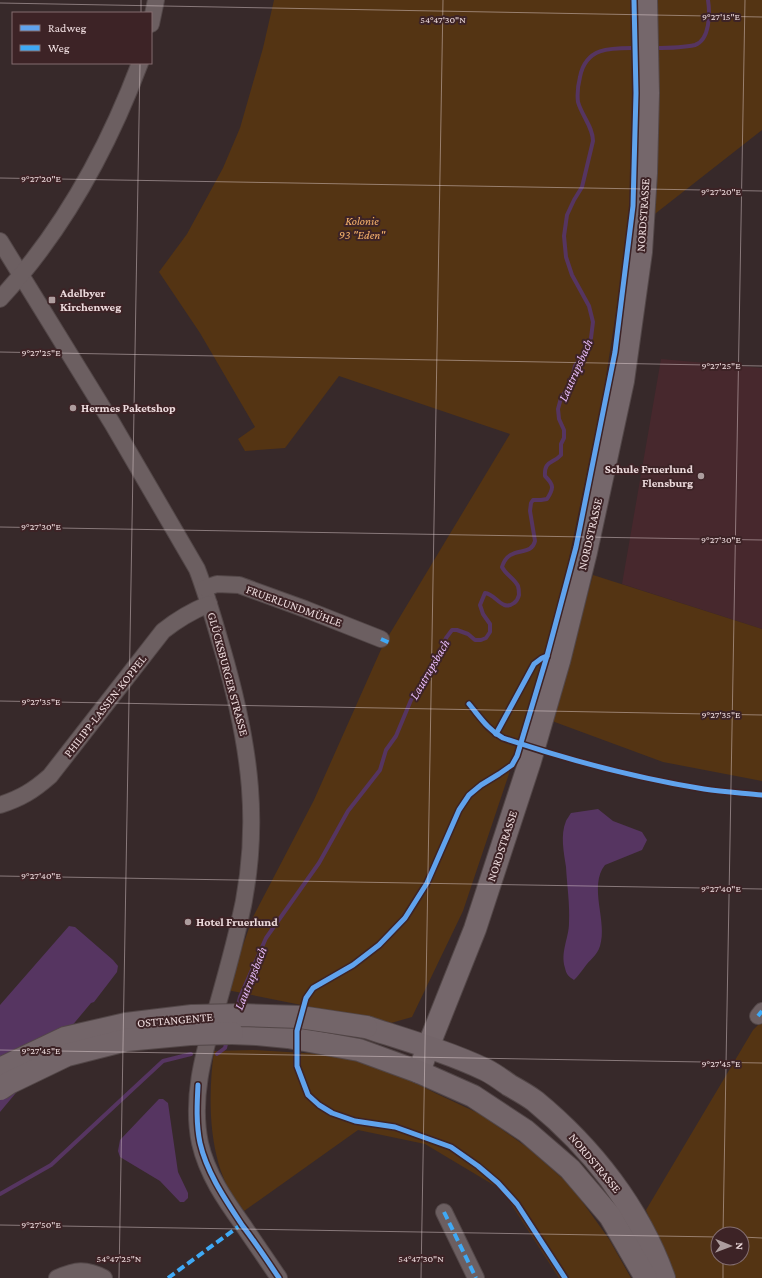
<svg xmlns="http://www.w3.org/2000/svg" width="762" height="1278" font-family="'Crimson Pro',serif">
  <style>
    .built { fill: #47282d }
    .green { fill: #543413; fill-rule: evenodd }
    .water { fill: #563561 }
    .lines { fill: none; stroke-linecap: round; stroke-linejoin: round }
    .stream { stroke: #563561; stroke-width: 4 }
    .street-casing { stroke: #534748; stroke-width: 18 }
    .secondary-casing { stroke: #534748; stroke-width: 24 }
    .primary-casing { stroke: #534748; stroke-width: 24 }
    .street { stroke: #6c5f61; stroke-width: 16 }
    .secondary { stroke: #75676b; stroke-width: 22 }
    .primary { stroke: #736569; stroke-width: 22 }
    .primary-bridge-casing { stroke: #534748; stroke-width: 24; stroke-linecap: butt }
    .primary-bridge { stroke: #736569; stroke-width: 22 }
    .quiet { stroke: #3fa9f5; stroke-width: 4; stroke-dasharray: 8 4; stroke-linecap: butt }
    .cycleway-casing { stroke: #3d2326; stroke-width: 8 }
    .cycleway { stroke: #60a3ed; stroke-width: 5 }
    .ticks { fill: none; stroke: #eddbdd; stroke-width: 1; stroke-opacity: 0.45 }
    .poi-dot { fill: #ad9d9e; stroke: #3d2326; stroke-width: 1.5 }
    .labels { text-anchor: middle; stroke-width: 4; stroke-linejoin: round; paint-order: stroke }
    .street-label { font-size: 12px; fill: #eddbdd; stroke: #3d2326 }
    .park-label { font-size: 12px; font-style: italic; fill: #f9b46d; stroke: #3d2326 }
    .poi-label { font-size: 12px; font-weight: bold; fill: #eddbdd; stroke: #3d2326; text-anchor: start }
    .water-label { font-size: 13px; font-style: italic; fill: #e6baf8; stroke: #3d2326 }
    .ticks-label { font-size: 10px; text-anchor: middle; fill: #eddbdd; stroke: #3d2326; stroke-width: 4; stroke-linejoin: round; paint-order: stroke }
  </style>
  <rect width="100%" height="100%" fill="#37292a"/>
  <path class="built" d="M661 359 762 368V629L622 584Z"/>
  <g class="green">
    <path d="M274 0H762V130L628 235 603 396 567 568 527 720 463 911 412 1017 391 1023 227 990 253 917 314 800 383 645 510 434 339 376 285 448 245 451 238 439 255 427 200 333 159 272 187 234 223 168 240 128 263 48Z"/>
    <path d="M593 575 762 629V781L663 762 552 721Z"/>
    <path d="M762 1021V1278H673L646 1210 753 1030ZM718 1234H742V1258H718Z"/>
    <path d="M253 1050 337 1055 396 1073 435 1093 480 1114 528 1148 571 1186 609 1239 631 1278H559L502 1190 425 1144 358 1130 244 1211C240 1204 234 1198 230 1191 208 1152 208 1094 214 1051Z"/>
  </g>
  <g class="water">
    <path d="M598 809 613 821 642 832 647 840 642 850 605 865C588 886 608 922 600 946 597 956 589 960 584 968 580 973 578 976 574 980 569 977 566 974 565 968 560 952 569 938 569 923 570 904 567 886 566 867 564 853 560 835 566 821 567 819 569 816 571 813Z"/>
    <path d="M69 926 75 927 113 960 118 966 117 972 94 1002 91 1003 0 1112V1005Z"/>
    <path d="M159 1099H163L168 1103 178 1172 188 1193V1198L184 1202H180L160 1181 120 1157 118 1151 120 1140Z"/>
  </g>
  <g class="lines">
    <g class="stream">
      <path d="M654 48C667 48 682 48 695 45 710 40 710 13 708 0"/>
      <path d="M237 1009 240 997 266 938 319 863 348 811 380 770 386 750 396 736 411 700 436 662 446 638 452 630H457L468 634 475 640H481L486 638 490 632V624L483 614 480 605 485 593C496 594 502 612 514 603 517 601 518 599 519 595 519 593 519 589 518 586 514 578 506 575 502 567 509 544 531 558 535 541L530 511 531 503 533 500H541L547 499C554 488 554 485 545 476 544 460 553 464 561 455V444L564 438V430L559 419 558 409 561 398 570 385 575 366 584 354 591 338 593 322 589 306 572 275 566 257 564 236 567 215 574 200 582 187 593 141C593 127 582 116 578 102 577 94 578 85 580 77 586 45 614 48 641 48"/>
      <path d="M217 1054 225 1048 227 1040"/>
      <path d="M0 1194 51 1165 163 1061 191 1054"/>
    </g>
    <defs>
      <g id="street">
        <path d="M151 24 156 0"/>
        <path d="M0 241 112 423 197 569C207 595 214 621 222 648 250 744 263 829 238 928 231 957 223 986 215 1014 203 1056 191 1099 200 1143 207 1174 225 1200 243 1225 255 1243 267 1260 279 1278"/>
        <path d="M0 299C62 232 108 148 140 63"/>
        <path d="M205 588 217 584 239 585 305 609 381 639"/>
        <path d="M0 805C21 798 33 791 50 776L163 631C178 619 192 611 209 604"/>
        <path d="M758 1016 762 1011"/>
        <path d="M444 1212 476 1278"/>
        <path d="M57 1278C76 1270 85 1268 104 1278"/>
      </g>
      <path id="secondary" d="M419 1072 428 1047 475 929 530 761 559 661 586 552 623 381 641 252 646 173 648 93 646 0"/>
      <g id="primary">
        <path d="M366 1027C406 1040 448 1052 486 1070 494 1074 502 1080 509 1085 518 1090 527 1095 535 1101 592 1148 639 1208 664 1278"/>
        <path d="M232 1033 257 1034 288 1037 359 1050 419 1072 473 1096 526 1131 570 1169 610 1216 646 1278"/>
      </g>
    </defs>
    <use href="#street" class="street-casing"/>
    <use href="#secondary" class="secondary-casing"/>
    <use href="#primary" class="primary-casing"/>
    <use href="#street" class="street"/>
    <use href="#secondary" class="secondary"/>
    <use href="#primary" class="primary"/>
    <defs>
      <g id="primary-bridge">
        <path d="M0 1069 65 1038 126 1024 192 1016 242 1015 300 1017 366 1027"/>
        <path d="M0 1089 9 1083 67 1055 126 1040 190 1034 232 1033"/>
      </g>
    </defs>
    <use href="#primary-bridge" class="primary-bridge-casing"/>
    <use href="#primary-bridge" class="primary-bridge"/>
    <g class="quiet">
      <path d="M381 639 390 643"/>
      <path d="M758 1016 762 1011"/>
      <path d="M444 1212 476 1278"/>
      <path d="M168 1278 242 1224"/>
    </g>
    <defs>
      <g id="cycleway">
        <path d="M469 704C480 717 488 730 503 738 568 760 636 778 704 789 723 792 743 793 762 795"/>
        <path d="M496 734 534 664 542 658 547 656"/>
        <path d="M198 1085C197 1104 196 1124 200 1143 207 1173 225 1199 242 1225 255 1242 267 1260 279 1278"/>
        <path d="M565 1278 517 1204 498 1183 478 1166 451 1147 395 1127 355 1121 332 1113 319 1105 308 1095 297 1066V1031L306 998 313 988 353 965 379 945 405 918 427 883 459 810 469 795 481 785 499 774 512 765 517 756 547 656 576 547 615 352 633 206 636 93 634 0"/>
      </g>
    </defs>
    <use href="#cycleway" class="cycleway-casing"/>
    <use href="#cycleway" class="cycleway"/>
  </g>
  <path class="ticks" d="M0 3 762 17M141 13V0M0 178 762 191M0 352 762 366M0 527 762 540M0 701 762 715M0 876 762 889M0 1050 762 1063M0 1225 718 1237M723 1234 745 0M742 1237 762 1238M119 1278 140 63M421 1278 443 0M723 1278V1258"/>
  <g class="poi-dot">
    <rect x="48" y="296" width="8" height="8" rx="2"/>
    <circle cx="73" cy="408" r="4"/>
    <circle cx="701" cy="476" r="4"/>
    <circle cx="188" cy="922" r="4"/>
  </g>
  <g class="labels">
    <g class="street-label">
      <text transform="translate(643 215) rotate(-86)" y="4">NORDSTRASSE</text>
      <text transform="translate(590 534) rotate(-77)" y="4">NORDSTRASSE</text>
      <text transform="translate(294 606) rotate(20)" y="4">FRUERLUNDMÜHLE</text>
      <text transform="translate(228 674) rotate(75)" y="4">GLÜCKSBURGER STRASSE</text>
      <text transform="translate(105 706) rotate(-52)" y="4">PHILIPP-LASSEN-KOPPEL</text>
      <text transform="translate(502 846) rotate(-72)" y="4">NORDSTRASSE</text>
      <text transform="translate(175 1020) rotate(-5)" y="4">OSTTANGENTE</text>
      <text transform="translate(595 1163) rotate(50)" y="4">NORDSTRASSE</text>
    </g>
    <g class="park-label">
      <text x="362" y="225">Kolonie<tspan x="362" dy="14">93 "Eden"</tspan></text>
    </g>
    <g class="poi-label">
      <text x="60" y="297">Adelbyer<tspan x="60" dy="14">Kirchenweg</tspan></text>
      <text x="81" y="412">Hermes Paketshop</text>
      <text x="693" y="473" text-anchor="end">Schule Fruerlund<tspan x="693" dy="14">Flensburg</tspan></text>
      <text x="196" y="926">Hotel Fruerlund</text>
    </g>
    <g class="water-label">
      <text transform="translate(575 370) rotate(-66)" y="5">Lautrupsbach</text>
      <text transform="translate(429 669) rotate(-60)" y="5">Lautrupsbach</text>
      <text transform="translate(250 978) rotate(-68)" y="5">Lautrupsbach</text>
    </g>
  </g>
  <g class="ticks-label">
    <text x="721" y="20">9°27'15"E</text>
    <text x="443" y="23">54°47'30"N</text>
    <text x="41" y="182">9°27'20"E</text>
    <text x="721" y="195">9°27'20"E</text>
    <text x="41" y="356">9°27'25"E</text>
    <text x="721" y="369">9°27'25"E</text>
    <text x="41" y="530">9°27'30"E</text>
    <text x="721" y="543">9°27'30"E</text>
    <text x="41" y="705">9°27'35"E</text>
    <text x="721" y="718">9°27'35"E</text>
    <text x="41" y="879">9°27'40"E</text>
    <text x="721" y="892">9°27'40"E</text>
    <text x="41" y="1054">9°27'45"E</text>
    <text x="721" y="1067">9°27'45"E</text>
    <text x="41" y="1228">9°27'50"E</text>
    <text x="119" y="1262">54°47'25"N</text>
    <text x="421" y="1262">54°47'30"N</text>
  </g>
  <rect x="12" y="12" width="140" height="52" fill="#3d2326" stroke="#836d6f"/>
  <rect x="20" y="25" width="20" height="6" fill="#60a3ed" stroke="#836d6f"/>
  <text x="48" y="32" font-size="12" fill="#eddbdd">Radweg</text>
  <rect x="20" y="45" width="20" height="6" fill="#3fa9f5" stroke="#836d6f"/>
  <text x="48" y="52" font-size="12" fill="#eddbdd">Weg</text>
  <g transform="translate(730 1246) rotate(91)"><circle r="19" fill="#3d2326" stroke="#836d6f"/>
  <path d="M0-3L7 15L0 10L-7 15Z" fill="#ad9d9e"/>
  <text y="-6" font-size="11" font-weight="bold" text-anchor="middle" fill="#eddbdd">N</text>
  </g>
</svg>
